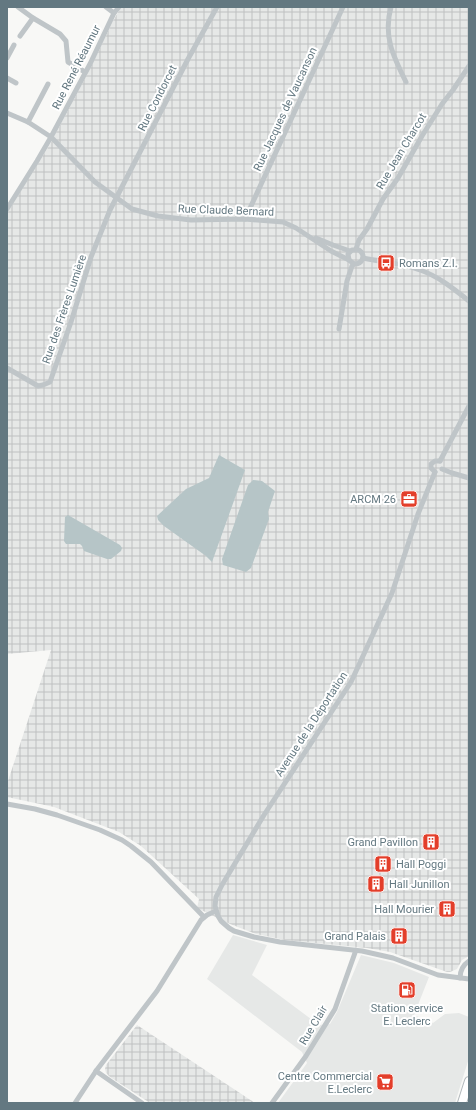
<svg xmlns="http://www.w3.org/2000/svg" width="476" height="1110" font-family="Roboto,sans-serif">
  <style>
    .built { fill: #e6e8e7 }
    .industrial { fill: url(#industrial-grid) }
    .water { fill: #b6c5c7 }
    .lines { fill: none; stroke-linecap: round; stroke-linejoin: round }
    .primary-casing { stroke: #b3b9bc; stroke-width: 10 }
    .street { stroke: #bfc5c8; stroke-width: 5 }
    .primary { stroke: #fff; stroke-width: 8 }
    .labels { text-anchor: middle; stroke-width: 4; stroke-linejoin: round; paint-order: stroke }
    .street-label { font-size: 11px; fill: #637881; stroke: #fff }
    .poi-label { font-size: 11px; fill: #637881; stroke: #fff; text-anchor: end }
  </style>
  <defs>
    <pattern id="industrial-grid" width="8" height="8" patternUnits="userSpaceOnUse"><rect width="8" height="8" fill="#e6e8e7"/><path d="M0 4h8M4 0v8" fill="none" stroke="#bec1c1"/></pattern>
  </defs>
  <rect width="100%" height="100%" fill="#f8f8f6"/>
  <path class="built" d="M233 935 267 945 252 975 319 1025 330 1024 337 1012 361 955 394 963 429 977 414 1015 433 1023 445 1014 459 1013 469 1017V1058L455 1103H278L307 1063 302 1052 207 979Z"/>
  <g class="industrial">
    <path d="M121 7H469V956L462 960 457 969 450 972H447L390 952 367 948 285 940 256 934 230 924 197 908 199 899 141 846 119 832 54 807 7 797V784L51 650 7 654V213L49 146 90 69 113 21Z"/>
    <path d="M137 1025 255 1103H150L110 1077 106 1073 105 1069 106 1065Z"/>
  </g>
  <g class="water">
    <path d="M219 455 245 470 212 562 206 556 164 526 158 520 157 516 186 489 209 478Z"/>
    <path d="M253 480 262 481 275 491 268 512 269 519 251 568 246 572 223 565 222 559 248 485Z"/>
    <path d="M68 515 120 545 122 548 121 551 111 559H107L84 551 82 546 80 544H66L64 541 65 517Z"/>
  </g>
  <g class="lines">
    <defs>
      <path id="primary" d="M462 1103 469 1081"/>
    </defs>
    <use href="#primary" class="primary-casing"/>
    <g class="street">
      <path d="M18 7 33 18"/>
      <path d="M106 7 114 13"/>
      <path d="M391 7C383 36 393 56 406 82"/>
      <path d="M20 36 33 18 60 34 66 41 68 62 85 72"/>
      <path d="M7 58 14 45"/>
      <path d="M7 78 16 83"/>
      <path d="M7 113 28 122 51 137 95 182 132 209 158 216 191 220 245 219 283 222 296 228 331 251 349 260 354 264"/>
      <path d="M28 122 48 84"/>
      <path d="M7 209 37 161 51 137 90 64 114 13 119 7"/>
      <path d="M245 219 343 7"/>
      <path d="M316 238 333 245 350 251"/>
      <path d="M356 249 359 240 367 229 383 199 398 178 422 136 442 104 453 90 469 66"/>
      <path d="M363 258C382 262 402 263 420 270 438 276 454 289 469 301"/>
      <path d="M339 329 347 281 352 266 354 264C363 264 366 255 359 250H352L348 254 349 260"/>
      <path d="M7 368 38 386 43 385 50 382 71 322 91 257 110 210 188 59 217 7"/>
      <path d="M440 461 469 406"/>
      <path d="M442 469 452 473 469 478"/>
      <path d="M435 472 418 514 392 593 351 682 264 815 222 885 216 897 215 906 218 916 221 921 229 928 234 931 254 937 280 942 362 951 393 958 438 975 469 979"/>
      <path d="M435 472 431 468V464L435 461H440"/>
      <path d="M7 804 35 809 57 815 100 830 122 840 131 846 151 862 204 917"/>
      <path d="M460 978C460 971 463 965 469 961"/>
      <path d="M96 1071 142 1103"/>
      <path d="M75 1103 96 1071 157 991 201 920 207 915 216 911"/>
      <path d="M272 1103 306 1056 335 1009 356 950"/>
    </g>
    <use href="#primary" class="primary"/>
  </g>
  <defs>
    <symbol id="bus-square" viewBox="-11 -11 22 22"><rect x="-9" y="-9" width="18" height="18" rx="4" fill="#e33e2a" stroke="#fff"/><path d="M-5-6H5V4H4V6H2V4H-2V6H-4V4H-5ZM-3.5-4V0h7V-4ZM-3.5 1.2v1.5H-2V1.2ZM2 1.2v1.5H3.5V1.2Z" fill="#fff"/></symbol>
    <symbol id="office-square" viewBox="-11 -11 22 22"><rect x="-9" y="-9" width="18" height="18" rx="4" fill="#e33e2a" stroke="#fff"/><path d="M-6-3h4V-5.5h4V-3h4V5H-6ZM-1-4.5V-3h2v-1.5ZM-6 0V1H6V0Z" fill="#fff"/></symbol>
    <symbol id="building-square" viewBox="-11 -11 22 22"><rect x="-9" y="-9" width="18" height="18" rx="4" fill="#e33e2a" stroke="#fff"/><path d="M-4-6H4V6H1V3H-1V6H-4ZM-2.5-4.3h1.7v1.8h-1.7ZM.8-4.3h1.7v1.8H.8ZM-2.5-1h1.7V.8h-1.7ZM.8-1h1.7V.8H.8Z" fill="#fff"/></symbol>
    <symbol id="fuel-square" viewBox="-11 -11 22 22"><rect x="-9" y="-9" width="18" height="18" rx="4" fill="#e33e2a" stroke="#fff"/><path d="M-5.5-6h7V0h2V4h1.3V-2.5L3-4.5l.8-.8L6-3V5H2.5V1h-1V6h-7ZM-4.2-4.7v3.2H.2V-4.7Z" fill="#fff"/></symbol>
    <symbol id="supermarket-square" viewBox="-11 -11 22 22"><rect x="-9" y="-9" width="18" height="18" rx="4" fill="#e33e2a" stroke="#fff"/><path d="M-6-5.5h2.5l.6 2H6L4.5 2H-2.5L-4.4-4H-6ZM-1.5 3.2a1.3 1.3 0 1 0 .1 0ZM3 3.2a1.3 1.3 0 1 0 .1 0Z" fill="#fff"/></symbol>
  </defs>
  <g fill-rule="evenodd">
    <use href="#bus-square" x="376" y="253" width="20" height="20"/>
    <use href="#office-square" x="399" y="489" width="20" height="20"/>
    <use href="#building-square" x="421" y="832" width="20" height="20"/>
    <use href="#building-square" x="373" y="854" width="20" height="20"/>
    <use href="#building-square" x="366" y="874" width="20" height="20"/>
    <use href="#building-square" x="437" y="899" width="20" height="20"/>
    <use href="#building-square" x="389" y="926" width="20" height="20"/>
    <use href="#fuel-square" x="397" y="980" width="20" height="20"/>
    <use href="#supermarket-square" x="375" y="1072" width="20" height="20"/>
  </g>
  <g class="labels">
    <g class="street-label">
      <text transform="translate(76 67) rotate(-63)" y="4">Rue René Réaumur</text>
      <text transform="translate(157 98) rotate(-63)" y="4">Rue Condorcet</text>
      <text transform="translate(285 109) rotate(-65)" y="4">Rue Jacques de Vaucanson</text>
      <text transform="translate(401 151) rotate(-59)" y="4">Rue Jean Charcot</text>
      <text transform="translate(226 210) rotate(2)" y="4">Rue Claude Bernard</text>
      <text transform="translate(64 309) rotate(-71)" y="4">Rue des Frères Lumière</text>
      <text transform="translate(311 724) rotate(-57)" y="4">Avenue de la Déportation</text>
      <text transform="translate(313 1025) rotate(-59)" y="4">Rue Clair</text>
    </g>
    <g class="poi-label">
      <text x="399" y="267" text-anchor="start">Romans Z.I.</text>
      <text x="396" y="503">ARCM 26</text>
      <text x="418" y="846">Grand Pavillon</text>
      <text x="396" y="868" text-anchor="start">Hall Poggi</text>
      <text x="389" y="888" text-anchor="start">Hall Junillon</text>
      <text x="434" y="913">Hall Mourier</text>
      <text x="386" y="940">Grand Palais</text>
      <text x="407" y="1012" text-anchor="middle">Station service<tspan x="407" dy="13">E. Leclerc</tspan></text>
      <text x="372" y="1080">Centre Commercial<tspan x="372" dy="13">E.Leclerc</tspan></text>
    </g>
  </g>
  <rect width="476" height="1110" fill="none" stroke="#637881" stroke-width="16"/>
</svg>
